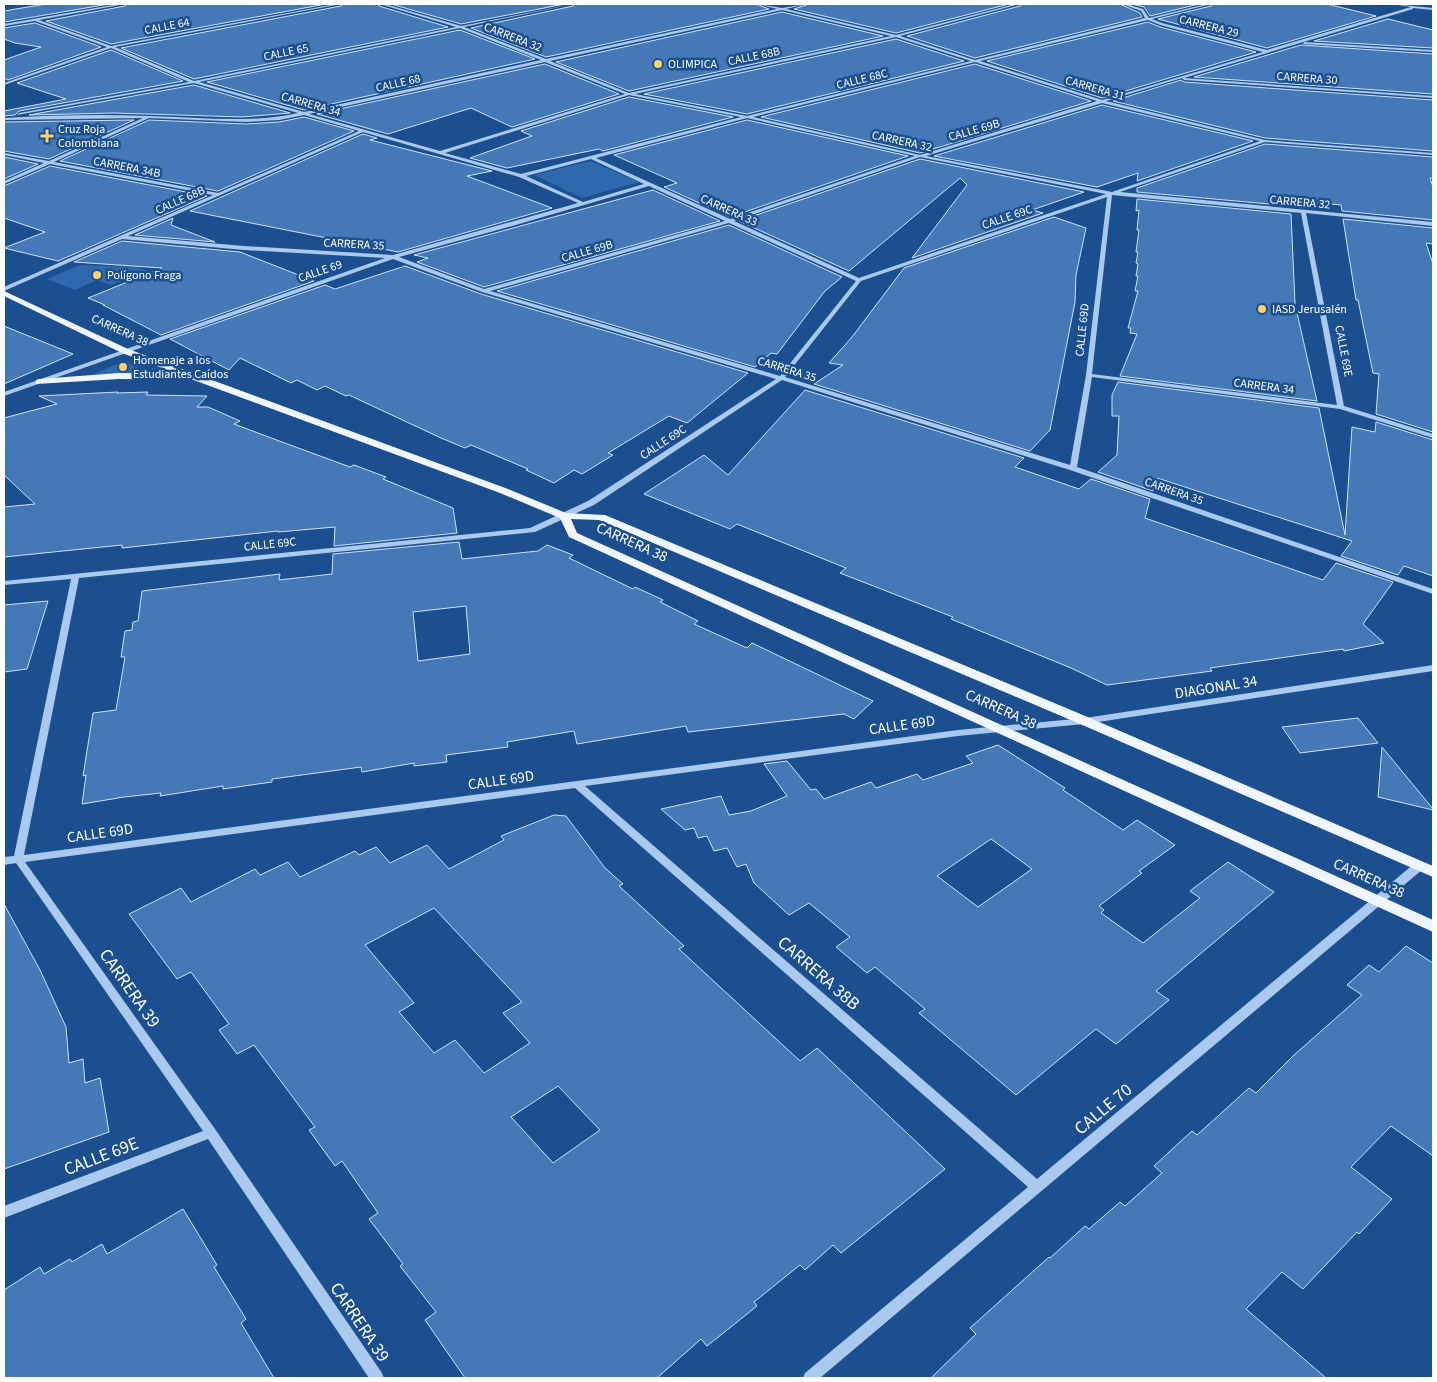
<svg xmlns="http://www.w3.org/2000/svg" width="1437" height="1382" font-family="'Source Sans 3',sans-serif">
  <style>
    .green { fill: #2e69ad }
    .building { fill: #4478b7; stroke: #cfe3fa; fill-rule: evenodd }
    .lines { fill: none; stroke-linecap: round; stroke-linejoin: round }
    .minor { fill: #a9c9ee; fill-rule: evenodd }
    .major { fill: #f0f6ff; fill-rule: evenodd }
    .poi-dot { fill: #ffd166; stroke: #1b4f8f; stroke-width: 2 }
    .labels { text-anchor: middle; stroke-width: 5; stroke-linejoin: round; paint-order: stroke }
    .far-street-label { font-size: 12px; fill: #fff; stroke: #1b4f8f }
    .far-poi-label { font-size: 12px; fill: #fff; stroke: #1b4f8f; text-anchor: start }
    .street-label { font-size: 15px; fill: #fff; stroke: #1b4f8f }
    .near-street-label { font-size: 18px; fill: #fff; stroke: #1b4f8f }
  </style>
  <rect width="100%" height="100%" fill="#1b4f8f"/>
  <g class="green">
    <path d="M590 161 639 182 582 198 534 175Z"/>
    <path d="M79 265 136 267 149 271 111 285 97 280 75 290 47 279Z"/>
    <path d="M124 361 152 373 92 375Z"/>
  </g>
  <g class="building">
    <path d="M46 4H109L4 22V11Z"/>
    <path d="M127 4H326L111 44 46 21 125 6Z"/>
    <path d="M343 4H378L379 6 448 27 194 79 121 48 341 6Z"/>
    <path d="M391 4H565L461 24Z"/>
    <path d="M575 4H756L769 9 546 57 471 28 573 6Z"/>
    <path d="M809 4H1009L896 33 794 9Z"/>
    <path d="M1022 4H1120L1140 13 1142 17 975 58 907 36 1020 6Z"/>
    <path d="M1132 4H1199L1150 16 1144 7Z"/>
    <path d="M1213 4H1327L1376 16 1267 48 1158 19 1211 6Z"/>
    <path d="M782 12 883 36 629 91 556 62Z"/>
    <path d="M1388 19 1433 30V48L1314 41Z"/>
    <path d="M1148 22 1160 27 1256 52 1102 98 987 61Z"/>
    <path d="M35 23 101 47 8 80 4 78V60L41 47 15 43 4 39V28Z"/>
    <path d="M460 30 535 59 304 110 207 82Z"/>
    <path d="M896 39 964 61 747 114 644 94Z"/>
    <path d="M1301 45 1433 54V94L1194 77Z"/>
    <path d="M111 50 183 81 19 111 15 115 4 116V111L66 99 17 83Z"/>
    <path d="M545 64 619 94 512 127 471 108 388 134 317 114Z"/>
    <path d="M975 64 1091 101 920 153 761 117Z"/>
    <path d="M1181 80 1184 82 1433 100V151L1265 138 1113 101Z"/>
    <path d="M194 85 290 113 242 117 113 113 29 115Z"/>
    <path d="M629 97 733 117 603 151 599 149 507 168 470 158 532 136 521 131Z"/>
    <path d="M1102 105 1253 141 1137 181 1138 173 1097 187 934 156Z"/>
    <path d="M304 117 354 131 218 191 60 161 149 120 246 124 279 122Z"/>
    <path d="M134 120 49 159 4 151V122Z"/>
    <path d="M747 120 908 156 730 217 664 187 677 183 614 155Z"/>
    <path d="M363 134 377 138 370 140 492 171 467 176 552 208 398 252 190 211Z"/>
    <path d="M1265 144 1433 157V178H1430L1433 187V220L1342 211 1341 205 1291 200V206L1137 192V188Z"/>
    <path d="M4 157 38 164 4 179Z"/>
    <path d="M920 159 1084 192 1032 210 1043 213 912 258 967 185 960 178 849 271 739 221Z"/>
    <path d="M50 166 207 196 58 261 4 248 45 232 4 218V186Z"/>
    <path d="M653 190 720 221 484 287 417 262 428 258 414 255Z"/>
    <path d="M1137 199 1291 214 1295 304 1317 401 1120 376 1137 334 1130 333 1131 328H1128L1138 291H1135L1138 276H1136L1138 264 1136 263 1138 252H1136L1139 230H1137L1139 210 1136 211Z"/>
    <path d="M1054 217 1086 228 1076 275 1075 302 1050 430 1030 451 814 384 843 365 829 363 852 337 904 268Z"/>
    <path d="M173 218 171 225 215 242 135 235Z"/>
    <path d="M1343 219 1433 228V244L1426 243 1433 264V432L1376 414 1379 374 1373 373 1358 300H1356Z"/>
    <path d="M729 225 842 277 825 291 777 354 771 353 755 367 497 291Z"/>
    <path d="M122 241 240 252 314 281 161 335 103 305H105L88 298 162 268 74 262Z"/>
    <path d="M405 266 481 294 748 373 687 423 669 416 608 453 613 455 582 474 574 470 554 483 526 470 528 469 471 445 465 448 441 438 349 395 346 396 325 386 317 390 297 380 291 383 240 358 229 370 170 339 325 285 335 289Z"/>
    <path d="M4 326 73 354 4 384Z"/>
    <path d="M1118 382 1319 408 1345 535 1352 427 1375 432 1376 422 1433 440V576L1404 566 1398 575 1341 556 1352 541 1157 478 1153 491 1098 472 1117 455 1119 416H1112V395Z"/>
    <path d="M805 390 1024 458 1015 467 1079 489 1091 479 1150 499 1145 518 1323 580 1336 563 1393 582 1363 624 1384 643 1344 651 1343 649 1210 668 1212 671 1107 685 1071 668 951 619 953 617 840 573 846 568 737 524 730 529 644 494 704 455 728 475Z"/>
    <path d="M118 392 117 393 148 392 146 395 207 396 197 407H208L240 421 234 424 282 442 350 467 354 465 386 477 383 479 453 508 457 533 334 546 335 527 278 532V531L122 548V545L4 557V507L35 504 4 475V418L57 404 39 396Z"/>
    <path d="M459 542 462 559 538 551 547 545 573 555 569 558 633 589 635 587 663 600 660 602 698 621 694 624 747 648 752 643 873 701 854 719 844 714 688 732 686 726 577 744 574 731 507 742 508 747 446 755 447 762 414 766V763L362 772 361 767 272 779V782L223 789V786L160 796 161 793 124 797 82 804 86 775 83 776 93 713 116 710 125 657H121L125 631 132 630 133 622 138 621 142 591 280 574 279 580 332 574 333 554ZM466 606 470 654 418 661 413 612Z"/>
    <path d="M48 601 27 669 4 672V605Z"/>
    <path d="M1358 718 1378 743 1300 753 1282 727Z"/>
    <path d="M998 745 1065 788 1063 790 1123 830 1137 820 1175 845 1139 871 1142 873 1099 906 1104 910 1101 913 1143 943 1200 898 1190 891 1228 862 1274 892 1156 991 1169 1000 1116 1044 1096 1029 1016 1095 919 1013 925 1009 875 967 867 973 836 947 850 937 809 903 789 915 754 883 746 864 737 867 727 848 714 851 707 836 698 838 694 828 685 830 661 809 721 796 729 815 751 811 787 796 764 764 787 761 811 790 816 789 824 799 871 782 876 788 917 774 923 780 973 763 966 756ZM991 839 1032 869 978 907 937 876Z"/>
    <path d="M1382 747 1433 809V810L1378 797Z"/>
    <path d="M554 815 566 816 605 868 623 884 619 886 684 946 679 949 800 1061 817 1048 945 1169 841 1253 833 1245 805 1270 800 1265 754 1302 757 1306 707 1346 701 1339 657 1378H465L425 1320 436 1312 400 1266 403 1264 369 1219 378 1213 342 1161 335 1166 309 1130 315 1127 254 1045 237 1054 219 1030 229 1024 191 972 177 979 129 914 181 888 191 902 255 869 260 875 288 862 300 877 355 851 359 855 376 847 390 863 427 845 449 869 504 840 501 836ZM434 908 522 1002 503 1013 530 1043 484 1073 455 1040 434 1053 399 1012 414 1003 365 945ZM558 1086 600 1130 553 1163 511 1117Z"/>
    <path d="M4 904 40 970 66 1027 69 1063 83 1059 85 1083 100 1078 109 1132 4 1169Z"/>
    <path d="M1406 946 1433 963V1156L1391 1126 1351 1167 1392 1199 1359 1234 1357 1232 1303 1289 1282 1272 1246 1309 1326 1378H931L976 1334 970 1328 1049 1257 1050 1258 1085 1226 1089 1229 1120 1202 1125 1206 1162 1173 1154 1166 1192 1131 1197 1135 1249 1088 1256 1093 1293 1056 1362 995 1347 985 1369 965 1379 972Z"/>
    <path d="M183 1209 217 1265 214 1267 246 1319 241 1323 274 1378H4V1290L40 1267 44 1274 70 1259 72 1262 102 1244 107 1254Z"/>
  </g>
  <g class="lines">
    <g class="minor">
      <path d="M118 4H125L39 20 111 46 335 4H341L115 47 194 81 456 27 380 4H385L461 26 573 4 464 27 546 59 777 9 758 4 782 8 807 4 786 9 896 35 1015 4H1020L900 36 975 60 1145 18 1141 11 1122 4H1127L1143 9 1149 18 1206 4H1211L1152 19 1162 23 1267 50 1411 7 1393 4 1433 8V10L1413 8V9L1184 78 1433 96V98L1184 80 1182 78 1106 101 1265 140 1433 153V155L1265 142 1120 192 1433 222V226L1306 213 1344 406 1433 434V438L1340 409 1092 377 1077 467 1433 589V594L1070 470 782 380 594 505 535 532 79 578 24 855 958 730 1085 718 1433 665V671L1085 724 958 736 585 786 1037 1179 1415 863H1423L1424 866 1423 869 820 1378H803L805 1373 1028 1187 575 788 25 862 215 1129 382 1373 384 1378H369L208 1139 4 1218V1206L203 1131 16 863 4 865V857L14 856 71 579 4 585V581L530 528 588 501 776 379 482 292 393 259 4 396V392L385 258 244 250 122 239 4 291V287L213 195 50 164 4 184V181L44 163 4 155V153L49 161 143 118 4 120V118C52 115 101 114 149 116 199 117 249 124 298 113L194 83 17 115 19 113 189 82 111 48 4 85V83L107 47 35 21 4 26V24ZM782 10 891 36 629 93 550 61ZM1148 20 1160 25 1263 52 1102 100 980 61ZM460 28 541 60 304 112 199 82ZM896 37 971 61 747 116 635 94ZM545 62 625 94 440 151 309 114ZM975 62 1097 101 920 155 753 117ZM629 95 741 117 521 174 445 153ZM1102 103 1260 141 1112 192 926 156ZM304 115 359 131 218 193 54 162 149 118 246 122 279 120ZM747 118 915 156 730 219 596 158ZM363 132 519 177 578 203 393 255 244 246 128 236ZM920 157 1106 194 859 278 734 221ZM591 159 644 184 583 202 526 176ZM649 186 725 221 484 289 399 257 505 228ZM1112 195 1301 213 1337 405 1092 374ZM1107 197 1086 375 1070 465 785 377 861 281ZM729 223 856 281 780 376 490 291Z"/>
      <path d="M1304 42 1433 50V52L1303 44Z"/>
    </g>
    <path class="major" d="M4 291 128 349 508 489 566 513 605 515 1090 718 1433 866V877L1080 724 599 520 571 519 577 533 1433 920V932L569 537 560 518 500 493 188 378 184 380 119 379 36 384V380L39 379 119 373 178 374 122 353 4 296Z"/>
  </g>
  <g class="poi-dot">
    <circle cx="658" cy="64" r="5"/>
    <path d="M44.5 128.5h5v5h5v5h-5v5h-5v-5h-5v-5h5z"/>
    <circle cx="97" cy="275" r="5"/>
    <circle cx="1262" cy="309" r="5"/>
    <circle cx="123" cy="367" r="5"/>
  </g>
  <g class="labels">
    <g class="far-street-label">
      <text transform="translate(167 26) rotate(-11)" y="4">CALLE 64</text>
      <text transform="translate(1209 26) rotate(14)" y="4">CARRERA 29</text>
      <text transform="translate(513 37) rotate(21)" y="4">CARRERA 32</text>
      <text transform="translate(286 52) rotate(-12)" y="4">CALLE 65</text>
      <text transform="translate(754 56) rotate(-12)" y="4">CALLE 68B</text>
      <text transform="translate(1307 78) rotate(4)" y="4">CARRERA 30</text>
      <text transform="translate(862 79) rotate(-14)" y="4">CALLE 68C</text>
      <text transform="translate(398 83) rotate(-13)" y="4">CALLE 68</text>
      <text transform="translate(1095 88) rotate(16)" y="4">CARRERA 31</text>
      <text transform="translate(311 104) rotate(16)" y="4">CARRERA 34</text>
      <text transform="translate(974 130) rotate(-16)" y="4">CALLE 69B</text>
      <text transform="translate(902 141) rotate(12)" y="4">CARRERA 32</text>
      <text transform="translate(127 167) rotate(11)" y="4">CARRERA 34B</text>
      <text transform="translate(180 200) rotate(-24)" y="4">CALLE 68B</text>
      <text transform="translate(1300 202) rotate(5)" y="4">CARRERA 32</text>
      <text transform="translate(729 210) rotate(24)" y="4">CARRERA 33</text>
      <text transform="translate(1007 217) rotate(-19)" y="4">CALLE 69C</text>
      <text transform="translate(354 244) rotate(3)" y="4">CARRERA 35</text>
      <text transform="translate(587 251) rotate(-16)" y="4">CALLE 69B</text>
      <text transform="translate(320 271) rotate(-19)" y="4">CALLE 69</text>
      <text transform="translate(120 330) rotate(24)" y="4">CARRERA 38</text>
      <text transform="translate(1082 330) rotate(-84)" y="4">CALLE 69D</text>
      <text transform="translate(1344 351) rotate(79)" y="4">CALLE 69E</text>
      <text transform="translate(787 369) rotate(17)" y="4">CARRERA 35</text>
      <text transform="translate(1264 386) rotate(7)" y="4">CARRERA 34</text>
      <text transform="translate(663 442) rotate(-33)" y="4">CALLE 69C</text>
      <text transform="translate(1174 491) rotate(19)" y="4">CARRERA 35</text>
      <text transform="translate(270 544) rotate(-6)" y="4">CALLE 69C</text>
    </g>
    <g class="far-poi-label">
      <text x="668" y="68">OLIMPICA</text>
      <text x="58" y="133">Cruz Roja<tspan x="58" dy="14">Colombiana</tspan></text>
      <text x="107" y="279">Polígono Fraga</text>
      <text x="1272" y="313">IASD Jerusalén</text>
      <text x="133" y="364">Homenaje a los<tspan x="133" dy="14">Estudiantes Caídos</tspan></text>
    </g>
    <g class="street-label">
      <text transform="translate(632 542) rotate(24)" y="5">CARRERA 38</text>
      <text transform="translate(1216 687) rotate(-9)" y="5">DIAGONAL 34</text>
      <text transform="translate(1001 709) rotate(24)" y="5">CARRERA 38</text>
      <text transform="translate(902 725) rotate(-8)" y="5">CALLE 69D</text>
      <text transform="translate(501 780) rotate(-8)" y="5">CALLE 69D</text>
      <text transform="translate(100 833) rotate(-8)" y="5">CALLE 69D</text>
      <text transform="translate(1369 878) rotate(24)" y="5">CARRERA 38</text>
    </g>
    <g class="near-street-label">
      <text transform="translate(819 973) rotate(41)" y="6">CARRERA 38B</text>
      <text transform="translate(130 988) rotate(55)" y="6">CARRERA 39</text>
      <text transform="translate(1103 1109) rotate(-40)" y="6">CALLE 70</text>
      <text transform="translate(101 1156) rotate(-21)" y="6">CALLE 69E</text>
      <text transform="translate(360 1322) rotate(56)" y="6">CARRERA 39</text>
    </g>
  </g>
  <rect width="1437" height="1382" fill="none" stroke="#ffffff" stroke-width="10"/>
</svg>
